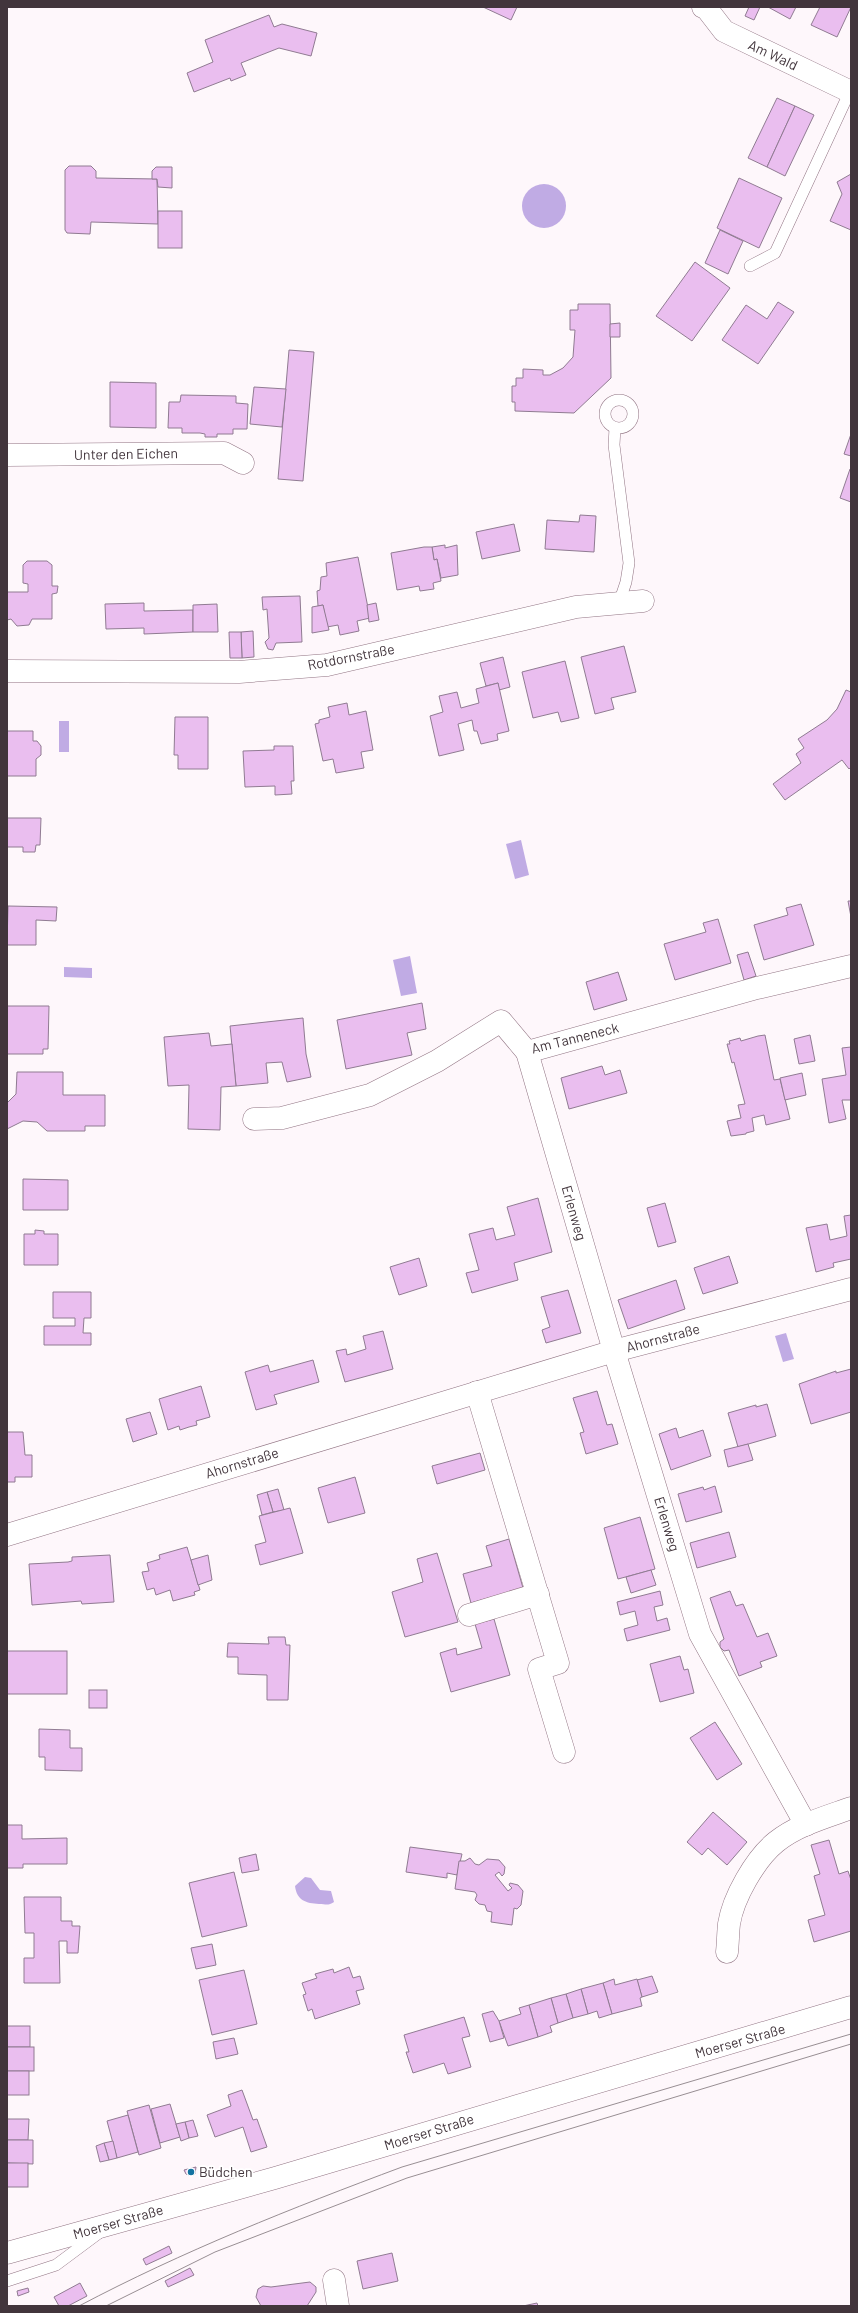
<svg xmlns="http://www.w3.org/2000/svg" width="858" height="2313" font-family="Barlow,sans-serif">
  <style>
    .water { fill: #c0abe4 }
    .building { fill: #eabeef; stroke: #907b92 }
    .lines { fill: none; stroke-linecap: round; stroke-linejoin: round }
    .lane-casing { stroke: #927584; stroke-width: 12 }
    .street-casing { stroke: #927584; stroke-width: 23 }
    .secondary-casing { stroke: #927584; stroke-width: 23 }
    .lane { stroke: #fff; stroke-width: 11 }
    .street { stroke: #fff; stroke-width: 22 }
    .secondary { stroke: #fff; stroke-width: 22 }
    .tram { stroke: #988e93; stroke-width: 1 }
    .poi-dot { fill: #1373a1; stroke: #fff; stroke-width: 1.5 }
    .labels { text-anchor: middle; stroke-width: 3.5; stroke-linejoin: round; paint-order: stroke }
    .street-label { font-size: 14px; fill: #42353c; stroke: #fff }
    .poi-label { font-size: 14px; fill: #42353c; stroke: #fff; text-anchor: start }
  </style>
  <rect width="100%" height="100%" fill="#fef7fb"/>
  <g class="water">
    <circle cx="544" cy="206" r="22"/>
    <rect x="59" y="721" width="10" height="31"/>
    <path d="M521 840 529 875 515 879 506 844Z"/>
    <path d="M410 956 417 993 401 996 393 960Z"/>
    <path d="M64 967 92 968V978L64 977Z"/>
    <path d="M786 1333 794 1359 783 1362 775 1336Z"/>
    <path d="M305 1877 311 1878 320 1890 331 1891 334 1902C328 1906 326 1904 319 1904 306 1903 297 1901 295 1886Z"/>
  </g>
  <g class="building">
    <path d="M483 7H517L511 20Z"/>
    <path d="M749 7H760L754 20 745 16Z"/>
    <path d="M768 7H796L790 19Z"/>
    <path d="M820 7H851L837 37 811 25Z"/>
    <path d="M269 15 274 27 282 24 317 33 311 56 279 48 241 63 246 75 231 81 230 78 194 92 187 73 213 62 205 40Z"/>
    <path d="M777 98 795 106 767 167 748 158Z"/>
    <path d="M795 106 814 115 785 176 767 167Z"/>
    <path d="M69 166H91L96 171V178L157 179 158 224 91 222 90 234 67 233 65 230V170Z"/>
    <path d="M156 167H172V188L158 187 157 179H152V171Z"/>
    <path d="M851 174V230L830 221 842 194 837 182Z"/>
    <path d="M739 178 782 198 759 248 717 228Z"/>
    <rect x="158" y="211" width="24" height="37"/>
    <path d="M720 230 743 241 728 274 705 263Z"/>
    <path d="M695 262 730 288 692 341 656 316Z"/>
    <path d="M778 302 794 312 758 364 722 340 746 305 767 319Z"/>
    <path d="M578 304H610L611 378 574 413 515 411V402H512V386H516V378H523V369L543 370V375H550L563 368 573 357 575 330H570V310H578Z"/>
    <path d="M620 323V337H610V324Z"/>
    <path d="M289 350 314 352 303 481 278 479Z"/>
    <path d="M110 382 156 383V428L110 427Z"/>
    <path d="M254 387 286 389 282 427 250 424Z"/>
    <path d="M181 395 236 396V403L248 404 247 429H233V434H217V437H205V434L200 433H182V428H168L169 402H180Z"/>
    <path d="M851 434V456L844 454Z"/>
    <path d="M850 469H851V502L840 498Z"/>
    <path d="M580 515 596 516 594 552 545 549 547 520 579 522Z"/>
    <path d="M514 524 520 551 482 559 476 532Z"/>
    <path d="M445 545V548L457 545 458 575 441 578 437 559 434 560 432 547Z"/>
    <path d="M424 547H432L434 560 437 559 441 581 433 583 434 589 420 591 419 586 397 590 391 553Z"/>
    <path d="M358 557 370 618 357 621 359 631 340 635 338 625 327 627 323 605 318 606 317 591 320 590 321 577 327 576 326 563Z"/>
    <path d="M27 561H47L52 565V586H58L57 593 52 594V619H32L29 625 17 626 11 619 7 620V592H28V584L23 583V565Z"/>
    <path d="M300 596 302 642 276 643 273 650 268 649 265 642 269 638 267 609 263 610 262 597Z"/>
    <path d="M144 603V611L193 610V632L144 634V628L106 629 105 604Z"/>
    <path d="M376 603 379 620 369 622 367 605Z"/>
    <path d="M217 604 218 632H193V605Z"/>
    <path d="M323 605 329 630 312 633V607Z"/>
    <path d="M253 631 254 657 242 658 241 632Z"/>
    <path d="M229 632H241L242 658H230Z"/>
    <path d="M624 646 636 692 611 698 614 709 595 714 581 657Z"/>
    <path d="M503 657 510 687 499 690 498 683 486 686 480 663Z"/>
    <path d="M565 661 579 718 561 722 558 712 533 718 522 672Z"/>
    <path d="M498 683 509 731 497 734 498 740 481 744 477 731H474L472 720 458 724 464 750 439 756 430 716 443 712 439 696 457 692 461 708 479 703 476 689Z"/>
    <path d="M846 690 851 692V767L849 769 842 760 785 800 773 784 801 763 796 754 804 748 798 739 827 720 837 709Z"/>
    <path d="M347 703 349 715 366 711 373 750 361 752 364 768 336 773 333 759 323 761 315 724 319 723V720L330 717 328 707Z"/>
    <path d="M175 717H208V769H178V755H174Z"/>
    <path d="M7 731H33V741H37L41 746V755L36 759V776H7Z"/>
    <path d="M274 746H293L294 781H291L292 794 275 795V786L245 787 243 751 274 750Z"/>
    <path d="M7 818H41L40 845H36L35 852H23V847H7Z"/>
    <path d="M848 901H851V917Z"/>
    <path d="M801 904 814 945 764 960 754 925 788 915 786 908Z"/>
    <path d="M8 906 57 907 56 921 36 920V945H7Z"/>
    <path d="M718 919 731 963 675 980 664 944 706 932 703 923Z"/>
    <path d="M748 952 756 976 744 980 737 955Z"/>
    <path d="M618 972 627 1000 594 1010 586 982Z"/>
    <path d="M422 1003 426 1029 407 1033 412 1055 346 1069 337 1020Z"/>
    <path d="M7 1006H49L48 1049H43V1054H7Z"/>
    <path d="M303 1018 306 1054 311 1077 287 1082 282 1062 266 1063 268 1083 236 1086 230 1026Z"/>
    <path d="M209 1033 211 1046 232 1044 236 1086 221 1087 220 1130 188 1129 189 1085 168 1086 164 1037Z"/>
    <path d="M765 1035 774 1080 780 1079 790 1119 766 1125 764 1115 752 1118 754 1131 746 1133V1134L731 1136 727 1121 741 1118 738 1105 745 1104 734 1062 732 1063 727 1044H730L729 1041 740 1038 741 1041 758 1036Z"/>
    <path d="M810 1035 815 1061 799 1064 794 1039Z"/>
    <path d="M851 1047V1100H842L846 1119 829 1123 822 1079 846 1075 842 1048Z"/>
    <path d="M602 1066 605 1075 620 1070 627 1093 569 1109 561 1078Z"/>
    <path d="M17 1072H63V1095H105V1126H85V1131H47L37 1122 23 1121 7 1129V1103L16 1094Z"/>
    <path d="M802 1073 806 1095 785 1100 780 1078Z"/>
    <path d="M23 1179 68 1180V1210H23Z"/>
    <path d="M538 1198 552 1252 514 1263 518 1280 472 1293 466 1273 479 1270 469 1234 493 1228 496 1240 515 1235 507 1207Z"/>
    <path d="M665 1203 676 1242 658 1247 647 1208Z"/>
    <path d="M851 1215V1259L833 1263 834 1267 816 1272 806 1228 827 1224 830 1240 847 1236 844 1216Z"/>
    <path d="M35 1230 44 1231V1234H58V1265H24V1234H35Z"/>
    <path d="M729 1256 738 1283 703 1294 694 1268Z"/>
    <path d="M419 1258 427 1286 399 1295 390 1267Z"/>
    <path d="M676 1280 685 1309 628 1329 618 1300Z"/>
    <path d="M568 1290 581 1333 546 1343 542 1330 550 1327 541 1297Z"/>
    <path d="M53 1292H91V1318H84L83 1333H91V1345H44V1326H75V1318H53Z"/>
    <path d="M383 1331 393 1369 345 1382 336 1351 346 1349 347 1355 366 1349 363 1336Z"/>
    <path d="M313 1360 319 1382 274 1395 277 1404 256 1410 245 1372 268 1365 270 1372Z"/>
    <path d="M851 1369V1412L811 1424 799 1384 836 1371V1373Z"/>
    <path d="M201 1386 210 1417 196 1421 197 1425 189 1427 180 1430 179 1426 168 1430 159 1399Z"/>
    <path d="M597 1391 607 1425 612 1424 618 1444 586 1454 580 1433 584 1432 573 1398Z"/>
    <path d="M767 1404 776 1436 738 1447 728 1413 756 1405V1407Z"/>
    <path d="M150 1412 157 1434 133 1442 126 1419Z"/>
    <path d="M676 1428 679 1438 703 1430 711 1456 671 1470 659 1434Z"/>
    <path d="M7 1432H23L25 1455H32V1477H15V1482H7Z"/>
    <path d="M748 1444 753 1460 728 1467 724 1450Z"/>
    <path d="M480 1453 485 1470 437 1484 432 1466Z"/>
    <path d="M355 1477 365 1513 328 1523 318 1488Z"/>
    <path d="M715 1486 722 1512 686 1522 678 1494 703 1487 704 1490Z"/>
    <path d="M278 1489 284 1510 273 1512 267 1492Z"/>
    <path d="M267 1492 273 1512 262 1515 257 1495Z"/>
    <path d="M290 1508 303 1553 260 1565 255 1545 266 1542 259 1516Z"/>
    <path d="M640 1517 655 1569 618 1579 604 1528Z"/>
    <path d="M729 1532 736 1557 697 1568 690 1543Z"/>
    <path d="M509 1539 523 1588 471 1603 463 1574 492 1566 486 1546Z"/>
    <path d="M187 1547 200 1590 194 1592 195 1595 173 1601 170 1590 156 1595 154 1588 147 1590 142 1572 149 1571 147 1563 160 1559 159 1555Z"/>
    <path d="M437 1553 458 1622 405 1637 392 1592 423 1582 417 1559Z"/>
    <path d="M110 1555 114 1602 82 1604 81 1601 32 1605 29 1564 68 1562 72 1561V1557Z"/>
    <path d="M208 1555 212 1580 198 1585 191 1560Z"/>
    <path d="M651 1570 656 1585 631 1593 626 1577Z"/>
    <path d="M660 1591 663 1605 654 1607 657 1621 667 1618 670 1630 627 1641 624 1629 638 1625 635 1611 620 1615 617 1602Z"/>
    <path d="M730 1591 736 1606 743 1604 757 1637 768 1633 777 1656 760 1662 762 1667 739 1676 729 1650 724 1651 720 1647V1642L724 1639 710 1598Z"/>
    <path d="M494 1619 510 1675 451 1692 440 1653 456 1648 457 1655 482 1648 475 1624Z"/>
    <path d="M268 1637H285L286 1645H290L288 1700H267V1675L238 1674V1657H227L228 1643 269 1644Z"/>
    <rect x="7" y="1651" width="60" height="43"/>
    <path d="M680 1656 684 1670 688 1669 694 1693 660 1702 650 1664Z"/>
    <rect x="89" y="1690" width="18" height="18"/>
    <path d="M715 1722 742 1764 717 1780 690 1738Z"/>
    <path d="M39 1729 70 1730V1748H82V1771L45 1770V1757H39Z"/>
    <path d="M713 1812 747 1842 727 1865 708 1848 702 1855 687 1842Z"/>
    <path d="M7 1825H22V1839L67 1838V1864H23V1868H7Z"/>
    <path d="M829 1840 839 1874 848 1871 851 1880V1931L814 1942 808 1920 825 1915 814 1876 820 1874 811 1845Z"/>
    <path d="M410 1847 462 1854 457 1875 447 1873V1878L406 1872Z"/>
    <path d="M256 1854 259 1870 242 1873 239 1858Z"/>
    <path d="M470 1858 475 1864 479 1865 487 1859 499 1860 505 1867 504 1874 502 1876 499 1872 495 1875 508 1891 512 1888 509 1885 510 1883 518 1885 523 1891 521 1905 517 1909 514 1908 512 1925 491 1922 492 1912 487 1911 485 1905 479 1904 475 1900 477 1895 475 1892 455 1889 459 1861H465Z"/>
    <path d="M234 1872 247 1926 202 1937 189 1883Z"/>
    <path d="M24 1897H61V1921H72V1926H80L78 1953H67V1941H59L60 1983H24V1958H34V1933H25Z"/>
    <path d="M212 1944 216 1965 196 1969 191 1948Z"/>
    <path d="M349 1967 353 1978 360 1976 364 1989 356 1991 360 2004 315 2019 312 2009 308 2011 303 1995 306 1994 302 1983 317 1978 315 1974 333 1969 334 1973Z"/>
    <path d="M244 1970 257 2024 212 2035 199 1980Z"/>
    <path d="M652 1976 658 1992 642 1997 637 1980Z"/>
    <path d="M614 1979 615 1985 637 1979 642 1997 640 1998 642 2006 612 2014 603 1983Z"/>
    <path d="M603 1983 612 2014 599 2018 597 2011 588 2014 581 1989Z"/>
    <path d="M581 1989 588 2014 573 2018 566 1994Z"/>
    <path d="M566 1994 573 2018 558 2023 551 1998Z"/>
    <path d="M551 1998 558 2023 550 2026 552 2032 538 2037 529 2005Z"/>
    <path d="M529 2005 538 2037 508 2046 499 2021 521 2014 519 2008Z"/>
    <path d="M493 2011 499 2021 504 2038 490 2042 482 2014Z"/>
    <path d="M464 2017 470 2036 462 2038 471 2067 448 2074 444 2063 413 2073 406 2052H409L404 2035Z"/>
    <rect x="7" y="2026" width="23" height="21"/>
    <path d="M234 2038 238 2054 216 2059 213 2042Z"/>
    <rect x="7" y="2047" width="27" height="24"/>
    <rect x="7" y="2071" width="22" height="24"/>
    <path d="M242 2090 253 2120 257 2119 267 2147 251 2152 243 2127 215 2137 207 2115 231 2106 228 2095Z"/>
    <path d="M170 2104 180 2137 160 2143 151 2109Z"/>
    <path d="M149 2105 161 2148 139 2155 127 2111Z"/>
    <path d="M128 2115 138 2152 117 2158 107 2121Z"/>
    <path d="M7 2119H29L28 2140H7Z"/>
    <path d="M193 2120 198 2136 189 2138 185 2122Z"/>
    <path d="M185 2122 189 2138 181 2141 176 2124Z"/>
    <path d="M7 2140H33V2164L7 2163Z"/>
    <path d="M113 2141 117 2158 109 2160 104 2143Z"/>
    <path d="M104 2143 109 2160 100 2162 96 2146Z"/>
    <rect x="7" y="2163" width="21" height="24"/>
    <path d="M196 2167 195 2174 189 2175 186 2174 184 2170Z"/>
    <path d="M169 2246 172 2253 146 2265 143 2259Z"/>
    <path d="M392 2253 398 2281 363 2289 357 2261Z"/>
    <path d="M190 2268 194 2275 168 2287 165 2281Z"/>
    <path d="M310 2282 316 2287V2292L307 2306H261L256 2297 258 2289 263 2286 271 2287Z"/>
    <path d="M80 2283 87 2296 68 2306H59L54 2297Z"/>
    <path d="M28 2288 29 2292 18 2296 17 2291Z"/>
    <path d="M537 2303 538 2306H523Z"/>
  </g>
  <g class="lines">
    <defs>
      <g id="lane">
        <path d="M750 266 775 253 850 91"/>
        <circle cx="619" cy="414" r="14"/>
        <path d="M615 428 614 445 629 563 626 582 619 603"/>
        <path d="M7 2281 56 2265 99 2233"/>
      </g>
      <g id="street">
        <path d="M703 7 707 9 724 31 851 92"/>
        <path d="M7 455 224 453 243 463"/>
        <path d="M7 671 239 672 327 665 576 607 643 601"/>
        <path d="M527 1052 614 1351 700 1634 806 1825"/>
        <path d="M254 1119 282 1118 370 1095 437 1061 501 1021 527 1052 757 988 851 966"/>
        <path d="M477 1392 558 1663 539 1669 564 1752"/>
        <path d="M7 1535 614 1351 851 1289"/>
        <path d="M469 1615 538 1594"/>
        <path d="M727 1952C728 1943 728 1933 729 1924 733 1898 755 1859 776 1842 797 1825 826 1817 851 1808"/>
        <path d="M334 2280 338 2306"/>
      </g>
      <path id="secondary" d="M7 2253 275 2178 851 2007"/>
    </defs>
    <use href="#lane" class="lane-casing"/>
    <use href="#street" class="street-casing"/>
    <use href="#secondary" class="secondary-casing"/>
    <use href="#lane" class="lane"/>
    <use href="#street" class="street"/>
    <use href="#secondary" class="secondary"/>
    <g class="tram">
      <path d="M79 2306C183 2251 292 2208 402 2167L851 2034"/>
      <path d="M106 2306 215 2252 407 2178 851 2044"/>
    </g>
  </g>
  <circle class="poi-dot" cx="191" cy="2172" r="4"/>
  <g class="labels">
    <g class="street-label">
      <text transform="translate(773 55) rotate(25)" y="5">Am Wald</text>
      <text transform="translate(126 454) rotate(-1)" y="5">Unter den Eichen</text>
      <text transform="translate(351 657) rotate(-11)" y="5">Rotdornstraße</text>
      <text transform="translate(575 1038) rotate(-14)" y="5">Am Tanneneck</text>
      <text transform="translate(574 1213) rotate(74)" y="5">Erlenweg</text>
      <text transform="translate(663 1338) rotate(-15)" y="5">Ahornstraße</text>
      <text transform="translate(242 1463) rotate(-17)" y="5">Ahornstraße</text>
      <text transform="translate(667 1524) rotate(73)" y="5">Erlenweg</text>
      <text transform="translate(740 2041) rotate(-16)" y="5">Moerser Straße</text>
      <text transform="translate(429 2132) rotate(-17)" y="5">Moerser Straße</text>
      <text transform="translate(118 2222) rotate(-16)" y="5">Moerser Straße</text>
    </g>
    <g class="poi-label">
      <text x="199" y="2177">Büdchen</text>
    </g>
  </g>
  <rect width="858" height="2313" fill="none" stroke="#42353c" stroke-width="16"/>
</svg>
